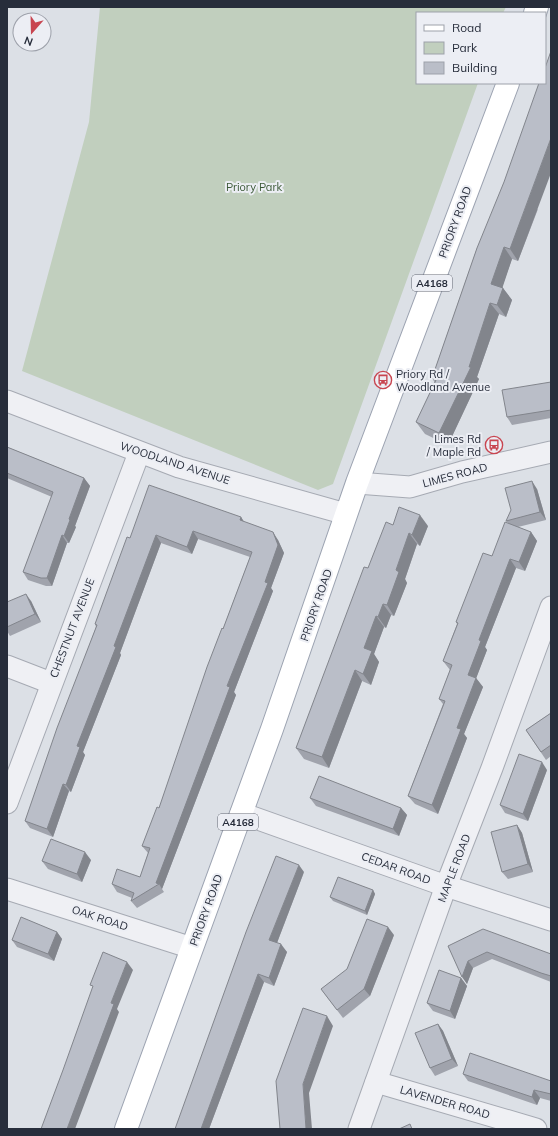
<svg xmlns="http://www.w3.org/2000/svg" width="558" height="1136" font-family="Mulish,sans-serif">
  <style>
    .green { fill: #c1cfbe }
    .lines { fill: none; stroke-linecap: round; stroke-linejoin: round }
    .minor-casing { stroke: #a6aab3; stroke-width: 23 }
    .primary-casing { stroke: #9ca3b1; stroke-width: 24 }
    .minor { stroke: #eff0f4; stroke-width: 21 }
    .primary { stroke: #fff; stroke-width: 22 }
    .wall { fill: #a0a3ac }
    .shaded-wall { fill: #82858c }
    .building { fill: #babec8; stroke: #82858c }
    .labels { text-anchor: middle; stroke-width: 4; stroke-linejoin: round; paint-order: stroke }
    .shield { fill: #eceef4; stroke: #626772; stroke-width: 1 }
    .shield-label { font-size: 10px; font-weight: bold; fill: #272d3b }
    .park-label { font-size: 11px; fill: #395735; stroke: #eceef4 }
    .street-label { font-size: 11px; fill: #272d3b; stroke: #eceef4 }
    .poi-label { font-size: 11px; fill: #272d3b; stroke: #eceef4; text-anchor: start }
  </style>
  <rect width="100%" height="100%" fill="#dce0e6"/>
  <path class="green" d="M100 7H506L503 13H417V83H478L333 484 318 490 22 371 89 122Z"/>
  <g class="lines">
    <defs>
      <g id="minor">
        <path d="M7 401 179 467 346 514"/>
        <path d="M357 483 410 487 462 472 551 452"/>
        <path d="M7 666 51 683"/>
        <path d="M7 803 139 453"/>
        <path d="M241 813 446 886 551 920"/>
        <path d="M7 889 192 948"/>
        <path d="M376 1082 536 1129"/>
        <path d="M359 1129 446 886 492 768 551 607"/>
      </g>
      <g id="primary">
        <path d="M535 13 537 7"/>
        <path d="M126 1129 272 729 357 483 508 83"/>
      </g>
    </defs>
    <use href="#minor" class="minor-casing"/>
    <use href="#primary" class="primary-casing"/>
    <use href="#minor" class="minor"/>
    <use href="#primary" class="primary"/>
  </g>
  <g class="wall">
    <path d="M538 209 518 261 512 259 502 287 512 300 506 317 499 314 477 377 479 379 448 445 425 434 416 422 435 383 432 378 477 248Z"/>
    <path d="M551 382V418L512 425 507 417Z"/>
    <path d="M7 447 84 478 90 486 75 526 76 527 69 543H67L52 586H46L28 580 23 572 52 497 7 478Z"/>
    <path d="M537 489 546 520 518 527 531 532 537 541 525 571 516 568 485 647 487 650 476 678 483 687 464 734 467 738 438 814 415 804 408 796 443 704 439 699 450 670 443 661 457 624 456 622 492 556 508 523 506 521Z"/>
    <path d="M241 517 244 522 278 540 284 553 271 588 273 591 234 692 236 695 162 889 164 892 137 908 131 901 132 898 117 892 112 884 140 877 148 853 142 846 159 808 223 629 250 557 198 539 192 554 161 543 120 653 121 655 83 752 85 755 71 792 69 791 53 837 30 828 25 821 96 627 95 624 130 538Z"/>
    <path d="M393 525 428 526 420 546 417 544 405 579 407 583 394 616 391 615 386 628 384 627 374 654 379 662 371 685 362 681 329 768 304 759 296 748 368 568Z"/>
    <path d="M31 601 41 622 10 636 7 631V602Z"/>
    <path d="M551 713V756L546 760 526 730Z"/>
    <path d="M547 770 528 821 505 813 500 805Z"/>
    <path d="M310 798 401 808 407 815 399 836 316 806Z"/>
    <path d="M517 825 522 833 533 872 508 879 502 872Z"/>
    <path d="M91 860 82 882 48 869 42 861Z"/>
    <path d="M304 872 277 943 287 952 274 986 264 982 209 1129H175Z"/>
    <path d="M373 890 375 894 367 915 333 901 330 897Z"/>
    <path d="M57 932 62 939 54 961 17 947 12 940Z"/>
    <path d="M394 935 370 996 343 1018 321 989Z"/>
    <path d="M448 946 551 954V982L492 959 473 968 467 984Z"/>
    <path d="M461 978 467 986 455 1019 433 1011 427 1003Z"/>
    <path d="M438 1024 443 1031 458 1066 435 1076 430 1068Z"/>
    <path d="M463 1074 551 1081V1080V1101L540 1098 537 1105 468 1081Z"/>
  </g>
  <g class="shaded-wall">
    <path d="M551 138V173L518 261 510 249Z"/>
    <path d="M504 247 512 259 500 295 491 284Z"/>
    <path d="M503 288 512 300 506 317 497 305Z"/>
    <path d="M490 303 499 314 477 377 479 379 448 445 439 433 469 367Z"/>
    <path d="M84 478 90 486 75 526 76 527 69 543 64 536 69 519Z"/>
    <path d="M532 481 537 489 546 520 540 512Z"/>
    <path d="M420 515 428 526 420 546 412 535Z"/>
    <path d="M241 517 246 525 240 520Z"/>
    <path d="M193 531 198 539 192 554 187 547Z"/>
    <path d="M273 532 278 540 284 553 271 588 273 591 234 692 236 695 162 889 159 884 156 883 265 582Z"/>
    <path d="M531 532 537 541 525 571 519 562Z"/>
    <path d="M409 533 417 544 405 579 407 583 394 616 387 605 396 570Z"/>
    <path d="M62 535 67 543 52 586 47 578Z"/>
    <path d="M156 535 161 543 120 653 121 655 83 752 85 755 71 792 66 785 77 746 114 646Z"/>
    <path d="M510 559 516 568 485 647 487 650 474 684 468 675 479 640Z"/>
    <path d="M26 594 31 601 41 622 35 614Z"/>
    <path d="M383 604 391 615 386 628 378 617Z"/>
    <path d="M376 616 384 627 374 654 379 662 371 685 363 674 364 648Z"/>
    <path d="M355 670 362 681 329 768 322 757Z"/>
    <path d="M476 678 483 687 464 734 467 738 438 814 432 805 457 728Z"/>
    <path d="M542 762 547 770 528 821 523 814Z"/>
    <path d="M63 784 69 791 53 837 47 829Z"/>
    <path d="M401 808 407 815 399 836 393 829Z"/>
    <path d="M517 825 522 833 533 872 528 864Z"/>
    <path d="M85 852 91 860 82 882 77 874Z"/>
    <path d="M299 865 304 872 275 948 269 940Z"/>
    <path d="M373 890 375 894 367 915 365 911Z"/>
    <path d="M388 927 394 935 370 996 364 989Z"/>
    <path d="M57 932 62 939 54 961 48 954Z"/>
    <path d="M281 944 287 952 274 986 269 978Z"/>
    <path d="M468 961 473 968 467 984 462 977Z"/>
    <path d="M127 962 133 970 117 1009 119 1012 75 1129H67L111 1003Z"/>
    <path d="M258 974 264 982 209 1129H201Z"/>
    <path d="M461 978 467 986 455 1019 450 1011Z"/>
    <path d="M327 1016 333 1026 309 1093 312 1129H306L303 1084Z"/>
    <path d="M438 1024 443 1031 458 1066 452 1059Z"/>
    <path d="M534 1090 540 1098 537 1105 532 1097Z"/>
  </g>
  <g class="building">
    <path d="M551 51V138L510 249 504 247 491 284 503 288 497 305 490 303 469 367H471L439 433 416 422 436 380 432 378 477 248 504 182 539 83H545V68Z"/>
    <path d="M551 382V410L507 417 502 390Z"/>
    <path d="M7 447 84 478 69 519 70 520 64 536 62 535 47 578H41L23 572 53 492 7 473Z"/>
    <path d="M532 481 540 512 506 521 511 510 505 488Z"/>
    <path d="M149 485 241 517 240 520 273 532 278 545 265 582 268 583 227 686 230 687 156 883 159 884 131 901 134 893 112 884 117 869 140 877 150 848 142 846 157 807 159 808 207 667 222 628 223 629 252 552 193 531 187 547 156 535 114 646 116 647 77 746 80 747 66 785 63 784 47 829 25 821 57 728 97 625 95 624 127 537 130 538Z"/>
    <path d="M399 507 420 515 412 535 409 533 396 570 399 572 387 605 383 604 378 617 376 616 364 648 372 651 363 674 355 670 322 757 296 748 364 567 368 568 386 522 393 525Z"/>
    <path d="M505 522 531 532 519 562 510 559 479 640 481 641 468 675 476 678 457 728 461 729 432 805 408 796 445 701 439 699 452 665 443 661 458 623 456 622 483 553 492 556Z"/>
    <path d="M26 594 35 614 7 627V602Z"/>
    <path d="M551 713V745L541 752 526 730Z"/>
    <path d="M519 754 542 762 523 814 500 805Z"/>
    <path d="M319 776 401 808 393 829 310 798Z"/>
    <path d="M517 825 528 864 502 872 491 832Z"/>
    <path d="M51 839 85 852 77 874 42 861Z"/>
    <path d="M276 856 299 865 269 940 281 944 269 978 258 974 201 1129H175L246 932Z"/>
    <path d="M338 877 373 890 365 911 330 897Z"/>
    <path d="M21 917 57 932 48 954 12 940Z"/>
    <path d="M367 919 388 927 364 989 337 1010 321 989 347 969Z"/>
    <path d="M483 929 551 954V976L541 973 487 952 468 961 462 977 448 946Z"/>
    <path d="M103 952 127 962 111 1003 114 1004 67 1129H41L63 1070 93 986 90 985Z"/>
    <path d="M439 970 461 978 450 1011 427 1003Z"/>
    <path d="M303 1008 327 1016 303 1084 306 1129H280L276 1081Z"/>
    <path d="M438 1024 452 1059 430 1068 415 1033Z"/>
    <path d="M470 1053 551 1081V1080V1094L534 1090 532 1097 463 1074Z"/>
    <path d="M410 1124 412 1129H399Z"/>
  </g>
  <defs>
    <symbol id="bus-ring" viewBox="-11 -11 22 22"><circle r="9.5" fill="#eceef4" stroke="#c84550" stroke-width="1.5"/><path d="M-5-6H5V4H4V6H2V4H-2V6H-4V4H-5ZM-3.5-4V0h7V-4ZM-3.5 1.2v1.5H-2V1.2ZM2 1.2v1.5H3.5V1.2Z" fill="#c84550"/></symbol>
  </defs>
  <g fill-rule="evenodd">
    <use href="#bus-ring" x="373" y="370" width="20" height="20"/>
    <use href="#bus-ring" x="484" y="435" width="20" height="20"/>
  </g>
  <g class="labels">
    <g class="shield">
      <rect x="412" y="275" width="40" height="16" rx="3"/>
      <rect x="218" y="814" width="40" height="16" rx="3"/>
    </g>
    <g class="shield-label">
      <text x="432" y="287">A4168</text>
      <text x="238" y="826">A4168</text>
    </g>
    <g class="park-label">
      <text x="254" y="191">Priory Park</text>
    </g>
    <g class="street-label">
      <text transform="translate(455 222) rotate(-70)" y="4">PRIORY ROAD</text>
      <text transform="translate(175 463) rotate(18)" y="4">WOODLAND AVENUE</text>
      <text transform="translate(455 475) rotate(-15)" y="4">LIMES ROAD</text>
      <text transform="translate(316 605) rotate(-71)" y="4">PRIORY ROAD</text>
      <text transform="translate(72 628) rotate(-69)" y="4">CHESTNUT AVENUE</text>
      <text transform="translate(396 868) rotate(20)" y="4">CEDAR ROAD</text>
      <text transform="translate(454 868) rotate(-69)" y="4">MAPLE ROAD</text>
      <text transform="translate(206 910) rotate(-70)" y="4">PRIORY ROAD</text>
      <text transform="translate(100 918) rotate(18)" y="4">OAK ROAD</text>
      <text transform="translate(445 1102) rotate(16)" y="4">LAVENDER ROAD</text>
    </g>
    <g class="poi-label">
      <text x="396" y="378">Priory Rd /<tspan x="396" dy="13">Woodland Avenue</tspan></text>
      <text x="481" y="443" text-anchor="end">Limes Rd<tspan x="481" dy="13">/ Maple Rd</tspan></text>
    </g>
  </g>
  <rect width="558" height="1136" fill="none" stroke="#272d3b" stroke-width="16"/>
  <rect x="416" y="12" width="130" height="72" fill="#eceef4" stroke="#9da1aa"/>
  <rect x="424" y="25" width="20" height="6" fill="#ffffff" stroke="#9da1aa"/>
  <text x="452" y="32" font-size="12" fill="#272d3b">Road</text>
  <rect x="424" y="42" width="20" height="12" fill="#c1cfbe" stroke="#9da1aa"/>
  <text x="452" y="52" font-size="12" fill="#272d3b">Park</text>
  <rect x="424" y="62" width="20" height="12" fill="#babec8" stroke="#9da1aa"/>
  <text x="452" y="72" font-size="12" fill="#272d3b">Building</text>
  <g transform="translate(32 32) rotate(200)"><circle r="19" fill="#eceef4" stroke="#9da1aa"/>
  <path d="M0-3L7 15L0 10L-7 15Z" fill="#c84550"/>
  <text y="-6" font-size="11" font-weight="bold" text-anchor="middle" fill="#272d3b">N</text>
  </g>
</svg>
